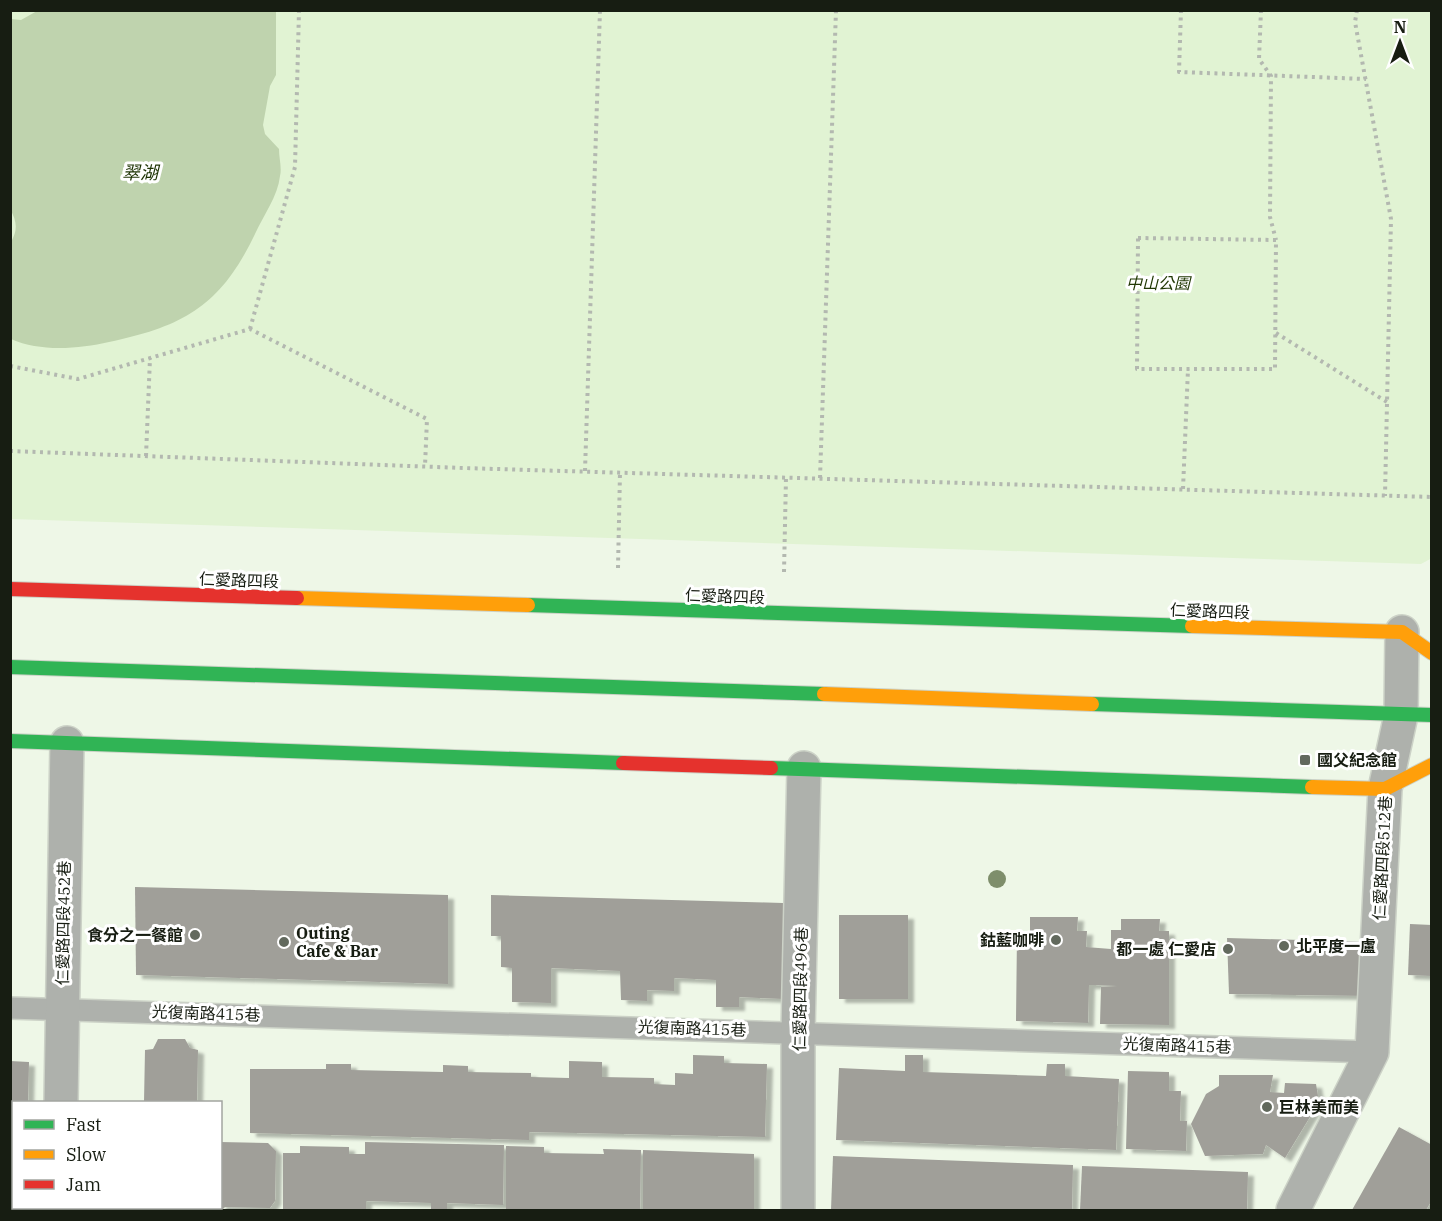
<svg xmlns="http://www.w3.org/2000/svg" width="1442" height="1221" font-family="'IBM Plex Serif','Noto Sans TC',serif">
  <style>
    .green { fill: #e1f3d3 }
    .water { fill: #bfd3ae }
    .building { fill: #a09f99; filter: url(#shadow) }
    .lines { fill: none; stroke-linecap: round; stroke-linejoin: round }
    .lane-casing { stroke: #ccd2c7; stroke-width: 24 }
    .street-casing { stroke: #ccd2c7; stroke-width: 36 }
    .fast-casing { stroke: #ccd2c7; stroke-width: 16 }
    .slow-casing { stroke: #ccd2c7; stroke-width: 16 }
    .jam-casing { stroke: #ccd2c7; stroke-width: 16 }
    .path { stroke: #b3b8b0; stroke-width: 4; stroke-dasharray: 3 4.5; stroke-linecap: butt }
    .lane { stroke: #aeb1ac; stroke-width: 21 }
    .street { stroke: #aeb1ac; stroke-width: 33 }
    .fast { stroke: #30b455; stroke-width: 14 }
    .slow { stroke: #ff9f0a; stroke-width: 14 }
    .jam { stroke: #e5322d; stroke-width: 14 }
    .tree { fill: #7e8e6b }
    .poi-dot { fill: #62695d; stroke: #fff; stroke-width: 2 }
    .labels { text-anchor: middle; stroke-width: 6; stroke-linejoin: round; paint-order: stroke }
    .park-label { font-size: 16px; font-style: italic; fill: #223905; stroke: #fff }
    .street-label { font-size: 16px; fill: #171d12; stroke: #fff }
    .poi-label { font-size: 16px; font-weight: bold; fill: #171d12; stroke: #fff; text-anchor: start }
    .water-label { font-size: 18px; font-style: italic; fill: #1b3100; stroke: #fff }
  </style>
  <defs>
    <filter id="shadow"><feDropShadow dx="6" dy="4" stdDeviation="1.5" flood-color="#0004"/></filter>
  </defs>
  <rect width="100%" height="100%" fill="#eef7e7"/>
  <path class="green" d="M11 11H1431L1432 558 1421 564 11 519Z"/>
  <path class="water" d="M37 11H276V75L270 86 263 125 265 134 279 149C279 158 282 168 280 176 278 196 263 216 255 234 221 305 185 326 109 342 78 349 40 352 11 339V242C18 230 17 221 10 209L11 19 21 20Z"/>
  <g class="building">
    <path d="M135 887 448 895V984L136 975Z"/>
    <path d="M491 895 783 903V999L739 997V1007H716V980L674 978V991L647 990V1001L621 1000 620 971 551 968V1003L512 1002V968L501 967V936H491Z"/>
    <rect x="839" y="915" width="69" height="84"/>
    <path d="M1030 917H1078L1077 931H1087L1086 947 1111 949V930H1121V919H1160L1159 931H1169V1025L1100 1024 1101 987 1117 986 1096 985H1089L1088 1023 1016 1021 1017 934H1030Z"/>
    <path d="M1410 924 1432 925V976L1408 975Z"/>
    <path d="M1227 938 1369 942 1370 996 1229 994Z"/>
    <path d="M158 1039H185L190 1048 198 1050 197 1102H144L145 1050 153 1049Z"/>
    <path d="M693 1055 724 1056V1063L767 1064 765 1137 529 1132V1140L250 1133V1069H326V1064H351V1070L443 1072V1065L468 1066V1072L531 1073V1077L569 1078V1061L602 1062V1077L654 1078V1084L675 1085V1073L693 1074Z"/>
    <path d="M905 1055H923V1072L1046 1076 1047 1064H1065V1076L1119 1079 1116 1150 836 1140 839 1068 905 1071Z"/>
    <path d="M10 1061 29 1062 28 1102H14V1208H25V1210H10Z"/>
    <path d="M1128 1071 1169 1072V1091H1181L1180 1121H1187L1186 1151 1126 1149Z"/>
    <path d="M1219 1075H1273L1270 1092 1284 1093 1285 1083 1316 1084 1319 1102 1285 1158 1266 1145 1263 1154 1205 1156 1191 1124 1206 1094 1219 1086Z"/>
    <path d="M1399 1127 1432 1145V1200L1426 1210H1352Z"/>
    <path d="M220 1142 268 1143 276 1151 275 1201 270 1208 225 1207 222 1210H212L208 1208H220Z"/>
    <path d="M365 1142 504 1145 503 1205 447 1203V1210H431V1203L366 1201V1210H283V1153H300V1146L349 1147V1154H365Z"/>
    <path d="M506 1146 544 1147V1153L604 1154 603 1149 641 1150 640 1210H506Z"/>
    <path d="M643 1150 754 1154V1210H643Z"/>
    <path d="M833 1156 1073 1165 1072 1210H831Z"/>
    <path d="M1082 1166 1248 1172 1247 1210H1080Z"/>
  </g>
  <g class="lines">
    <defs>
      <path id="lane" d="M10 1008 1372 1052"/>
      <g id="street">
        <path d="M61 1102 67 743"/>
        <path d="M61 1210V1208"/>
        <path d="M798 1210V1032L804 768"/>
        <path d="M1293 1210 1372 1052 1385 789 1401 715 1402 632"/>
      </g>
      <g id="fast">
        <path d="M528 605 1192 626"/>
        <path d="M10 667 824 694"/>
        <path d="M1092 704 1432 715"/>
        <path d="M10 741 623 763"/>
        <path d="M771 768 1312 787"/>
      </g>
      <g id="slow">
        <path d="M297 598 528 605"/>
        <path d="M1192 626 1402 632 1432 653"/>
        <path d="M824 694 1092 704"/>
        <path d="M1312 787 1385 789 1432 765"/>
      </g>
      <g id="jam">
        <path d="M10 589 297 598"/>
        <path d="M623 763 771 768"/>
      </g>
    </defs>
    <use href="#lane" class="lane-casing"/>
    <use href="#street" class="street-casing"/>
    <use href="#fast" class="fast-casing"/>
    <use href="#slow" class="slow-casing"/>
    <use href="#jam" class="jam-casing"/>
    <g class="path">
      <path d="M1181 10 1179 72 1366 79"/>
      <path d="M1261 10 1259 59 1271 76 1270 217 1276 240"/>
      <path d="M1357 10 1355 22 1391 219 1385 496"/>
      <path d="M1138 238 1276 240 1275 369H1137Z"/>
      <path d="M250 329 295 167 299 10"/>
      <path d="M1276 333 1387 402"/>
      <path d="M10 366 78 379 250 329 427 419 425 466"/>
      <path d="M10 451 463 468 1432 497"/>
      <path d="M146 456 150 358"/>
      <path d="M585 471 600 10"/>
      <path d="M820 478 836 10"/>
      <path d="M1183 489 1188 369"/>
      <path d="M618 568 620 472"/>
      <path d="M784 572 786 477"/>
    </g>
    <use href="#lane" class="lane"/>
    <use href="#street" class="street"/>
    <use href="#fast" class="fast"/>
    <use href="#slow" class="slow"/>
    <use href="#jam" class="jam"/>
  </g>
  <circle class="tree" cx="997" cy="879" r="9"/>
  <g class="poi-dot">
    <rect x="1299" y="754" width="12" height="12" rx="3"/>
    <circle cx="195" cy="935" r="6"/>
    <circle cx="1056" cy="940" r="6"/>
    <circle cx="284" cy="942" r="6"/>
    <circle cx="1284" cy="946" r="6"/>
    <circle cx="1228" cy="949" r="6"/>
    <circle cx="1267" cy="1107" r="6"/>
  </g>
  <g class="labels">
    <g class="park-label">
      <text x="1158" y="289">中山公園</text>
    </g>
    <g class="street-label">
      <text transform="translate(239 580) rotate(2)" y="6">仁愛路四段</text>
      <text transform="translate(725 596) rotate(2)" y="6">仁愛路四段</text>
      <text transform="translate(1210 611) rotate(2)" y="6">仁愛路四段</text>
      <text transform="translate(1382 858) rotate(-87)" y="6">仁愛路四段512巷</text>
      <text transform="translate(63 923) rotate(-89)" y="6">仁愛路四段452巷</text>
      <text transform="translate(800 989) rotate(-89)" y="6">仁愛路四段496巷</text>
      <text transform="translate(206 1013) rotate(2)" y="6">光復南路415巷</text>
      <text transform="translate(692 1028) rotate(2)" y="6">光復南路415巷</text>
      <text transform="translate(1177 1045) rotate(2)" y="6">光復南路415巷</text>
    </g>
    <g class="poi-label">
      <text x="1317" y="766">國父紀念館</text>
      <text x="296" y="939">Outing<tspan x="296" dy="18">Cafe &amp; Bar</tspan></text>
      <text x="183" y="941" text-anchor="end">食分之一餐館</text>
      <text x="1044" y="946" text-anchor="end">鈷藍咖啡</text>
      <text x="1296" y="952">北平度一盧</text>
      <text x="1216" y="955" text-anchor="end">都一處 仁愛店</text>
      <text x="1279" y="1113">巨林美而美</text>
    </g>
    <g class="water-label">
      <text x="140" y="179">翠湖</text>
    </g>
  </g>
  <rect width="1442" height="1221" fill="none" stroke="#171d12" stroke-width="24"/>
  <rect x="12" y="1101" width="210" height="108" fill="#ffffff" stroke="#a2a5a0" stroke-width="1.5"/>
  <rect x="24" y="1120" width="30" height="9" fill="#30b455" stroke="#a2a5a0" stroke-width="1.5"/>
  <text x="66" y="1131" font-size="18" fill="#171d12">Fast</text>
  <rect x="24" y="1150" width="30" height="9" fill="#ff9f0a" stroke="#a2a5a0" stroke-width="1.5"/>
  <text x="66" y="1161" font-size="18" fill="#171d12">Slow</text>
  <rect x="24" y="1180" width="30" height="9" fill="#e5322d" stroke="#a2a5a0" stroke-width="1.5"/>
  <text x="66" y="1191" font-size="18" fill="#171d12">Jam</text>
  <g transform="translate(1400 42)" stroke="#ffffff" stroke-width="4.5" paint-order="stroke">
  <path d="M0-4.5L10 22L0 15L-10 22Z" fill="#171d12"/>
  <text y="-9" font-size="16" font-weight="bold" text-anchor="middle" fill="#171d12">N</text>
  </g>
</svg>
